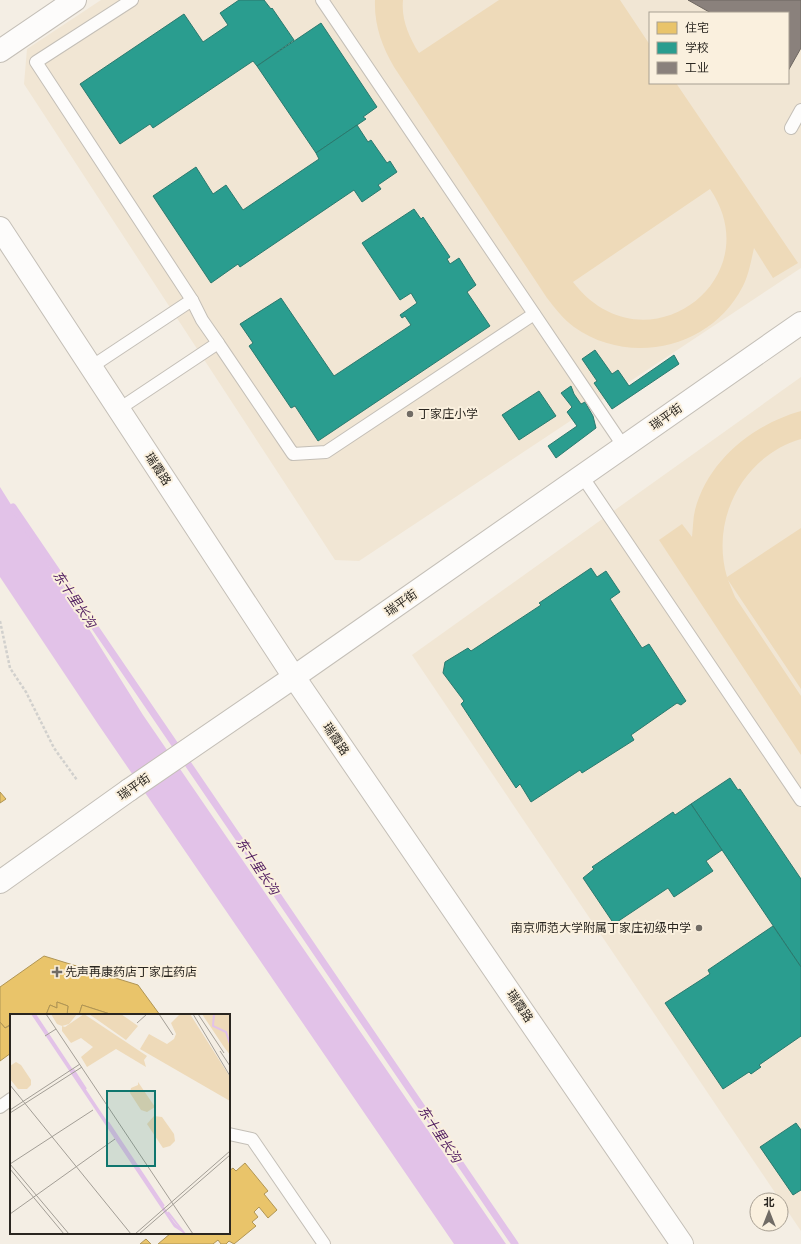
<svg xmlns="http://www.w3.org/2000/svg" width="801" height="1244" font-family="'Golos Text','Noto Sans SC',sans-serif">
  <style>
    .built { fill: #f1e6d4; fill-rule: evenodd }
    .green { fill: #eedab9; fill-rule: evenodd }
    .water { fill: #e2c2e8 }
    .homes { fill: #e9c46a; stroke: #b09554 }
    .schools { fill: #2a9d8f; stroke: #2a796e }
    .industry { fill: #8a817c; stroke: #6d6660 }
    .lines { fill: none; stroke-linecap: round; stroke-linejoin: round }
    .stream { stroke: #e2c2e8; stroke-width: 7 }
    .lane-casing { stroke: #c4bfb7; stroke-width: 14 }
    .street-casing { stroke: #c4bfb7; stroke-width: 24 }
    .secondary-casing { stroke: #c4bfb7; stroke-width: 24 }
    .path { stroke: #d1d0cd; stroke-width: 2.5; stroke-dasharray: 3 2; stroke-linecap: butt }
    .lane { stroke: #fdfcfb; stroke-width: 12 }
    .street { stroke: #fdfcfb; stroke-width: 22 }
    .secondary { stroke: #fdfcfb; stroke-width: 22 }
    .poi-dot { fill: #716c65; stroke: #faf0de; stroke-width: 1.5 }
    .labels { text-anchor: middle; stroke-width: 4; stroke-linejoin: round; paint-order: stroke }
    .poi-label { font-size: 12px; fill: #2a2620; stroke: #faf0de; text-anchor: start }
    .street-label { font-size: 12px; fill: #2a2620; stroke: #faf0de }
    .water-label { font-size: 13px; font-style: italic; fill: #511d61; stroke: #faf0de }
    .inset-river { fill: none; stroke: #e2c2e8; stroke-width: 2 }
    .inset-road { fill: none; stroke: #a39e96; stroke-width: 1 }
    .view { fill: #0f766e; fill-opacity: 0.15; stroke: #0f766e; stroke-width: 2 }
    .inset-edge { fill: none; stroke: #2a2620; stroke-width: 2 }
  </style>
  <rect width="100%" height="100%" fill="#f4eee4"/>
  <g class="built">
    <path d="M101 0H801V268L359 561 335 560 24 84 27 49ZM650 13H788V83H650Z"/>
    <path d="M801 377V1231L412 655Z"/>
  </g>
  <g class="green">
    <path d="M375 0H403C401 19 409 37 419 53L499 0H620L650 45V83H676L798 263 773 278 754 248C751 261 749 274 743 286 712 348 630 367 574 327 563 319 555 308 547 298L394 67C382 46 374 25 375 0ZM710 189C772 280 644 374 573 282Z"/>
    <path d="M801 411V439C743 456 710 519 727 577L801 528V689L728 580 735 597 801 696V755L659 540 682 524 692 537C693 528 693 518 695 510 708 460 754 424 801 411Z"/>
  </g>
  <path class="water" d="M0 487 143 715 506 1244H454L98 724 0 577Z"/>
  <g class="homes">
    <path d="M0 792 6 799 0 803Z"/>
    <path d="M44 956 138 985 160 1015H113L82 1005 79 1015H67L68 1006 57 1002V1008L50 1005 46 1015H11V1024L5 1028 0 1022V987Z"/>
    <path d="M57 1002 68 1006 67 1015H46L50 1005 57 1008Z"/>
    <path d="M82 1005 113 1015H79Z"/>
    <path d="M0 1022 5 1028 11 1025V1053L0 1061Z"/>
    <path d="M245 1163 268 1191 264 1194 277 1210 268 1218 259 1207 254 1212 258 1217 252 1222 256 1226 234 1244 229 1241 226 1244H221L218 1240 213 1244H158L171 1233H229V1171L233 1168 236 1171Z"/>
    <path d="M146 1239 151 1244H140Z"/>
  </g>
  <g class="schools">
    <path d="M239 0H264L271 9 272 8 294 40 257 66 253 61 153 128 150 124 120 144 80 84 184 14 203 42 228 25 220 13Z"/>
    <path d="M321 23 377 107 363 117 366 119 316 153 257 66Z"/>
    <path d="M357 125 368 142 371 140 387 163 390 161 397 172 378 185 381 189 362 202 354 190 240 267 238 264 211 283 153 196 196 167 213 194 226 185 243 210 319 159 316 153Z"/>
    <path d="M414 209 421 219 423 217 450 257 447 259 450 264 459 258 476 285 467 292 490 326 318 441 295 406 291 408 249 346 253 343 240 324 281 298 334 376 411 325 405 316 402 318 400 315 417 303 411 293 400 300 362 243Z"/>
    <path d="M595 350 612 374 618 370 629 386 674 355 679 364 612 409 594 383 597 381 582 359Z"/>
    <path d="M571 386 574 394 581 404 585 402 593 416 596 428 556 458 548 446 577 426 567 412 572 407 561 393Z"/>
    <path d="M539 391 556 416 519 440 502 415Z"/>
    <path d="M591 568 597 577 606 571 620 592 610 599 642 648 649 644 686 701 681 705 677 703 631 735 634 740 582 773 580 770 531 802 520 784 516 788 461 704 464 701 443 673 445 662 468 648 471 651 541 605 539 603Z"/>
    <path d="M730 778 738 790 740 789 801 879V967L691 804Z"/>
    <path d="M691 804 722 850 706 861 713 871 674 897 668 888 614 924 583 878 594 869 592 867 673 812 675 815Z"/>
    <path d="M773 926 801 967V1036L759 1065 761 1067 751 1074 749 1072 723 1089 665 1003 710 974 708 970Z"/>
    <path d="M796 1123 801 1130V1190L793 1195 760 1147Z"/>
  </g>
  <path class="industry" d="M688 0H801V48L788 71V13H711Z"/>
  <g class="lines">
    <path class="stream" d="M13 507 515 1244"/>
    <defs>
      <g id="lane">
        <path d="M132 0 36 62 192 300"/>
        <path d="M322 0 624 447"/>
        <path d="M791 128 801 110"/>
        <path d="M218 343 293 454 326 452 534 314"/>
        <path d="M91 367 192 300 202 320 218 343 119 409"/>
        <path d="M582 476 801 800"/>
        <path d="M0 1107 11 1099"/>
        <path d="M229 1134 252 1139 324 1244"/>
      </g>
      <g id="street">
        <path d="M0 51 75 0"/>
        <path d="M129 790 294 677 801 323"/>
      </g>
      <g id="secondary">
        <path d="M0 228 294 677 682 1244"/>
        <path d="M0 882 129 790"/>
      </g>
    </defs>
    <use href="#lane" class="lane-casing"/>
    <use href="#street" class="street-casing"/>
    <use href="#secondary" class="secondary-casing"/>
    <path class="path" d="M0 621 10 668 26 692 54 748 77 780"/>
    <use href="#lane" class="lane"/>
    <use href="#street" class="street"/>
    <use href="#secondary" class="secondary"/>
  </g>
  <g class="poi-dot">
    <circle cx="410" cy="414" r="4"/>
    <circle cx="699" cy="928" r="4"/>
    <path d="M55 966h4v4h4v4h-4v4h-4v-4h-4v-4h4z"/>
  </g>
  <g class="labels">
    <g class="poi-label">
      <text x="418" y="418">丁家庄小学</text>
      <text x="691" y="932" text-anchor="end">南京师范大学附属丁家庄初级中学</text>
      <text x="65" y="976">先声再康药店丁家庄药店</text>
    </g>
    <g class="street-label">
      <text transform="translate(666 417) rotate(-35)" y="4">瑞平街</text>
      <text transform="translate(158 469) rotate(57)" y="4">瑞霞路</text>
      <text transform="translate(401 603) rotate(-35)" y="4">瑞平街</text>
      <text transform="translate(336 739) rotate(56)" y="4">瑞霞路</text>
      <text transform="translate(134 787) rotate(-35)" y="4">瑞平街</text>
      <text transform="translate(520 1006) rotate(56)" y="4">瑞霞路</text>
    </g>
    <g class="water-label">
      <text transform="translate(75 599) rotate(56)" y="5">东十里长沟</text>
      <text transform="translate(258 866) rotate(56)" y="5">东十里长沟</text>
      <text transform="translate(440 1134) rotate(56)" y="5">东十里长沟</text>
    </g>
  </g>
  <g transform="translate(10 1014)">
    <rect width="220" height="220" fill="#f4eee4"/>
    <path d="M41 0H67L59 10 52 12 55 13 74 0 137 42 134 46 136 53 106 35 77 53 71 43 83 33 71 24 61 29 52 17V12L47 10ZM79 0H111L128 12 116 26ZM170 0H180L220 63V87L130 35 139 20 157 30 164 25 166 20 161 9ZM192 0H220V41L214 33ZM6 48 11 51 21 66V71L17 75H8L0 65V52ZM128 68 145 93 137 98 131 96 120 79 121 74 128 71ZM144 102 152 103 164 120 165 127 160 132 153 134 137 110Z" fill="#eedab9"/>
    <path d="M21 0H26L164 208 175 220 164 213Z" fill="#e2c2e8"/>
    <path class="inset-river" d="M204 0 203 12 216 18 220 30M63 55 76 75M98 108 154 192M158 198 175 220"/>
    <path class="inset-road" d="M36 0 183 220M149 0 163 21M183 0 220 62M188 0 214 39M127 9 137 0M35 22 46 15M210 37 220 52M0 71 121 220M0 96 70 50M0 99 72 53M0 150 83 96M0 150 59 220M0 155 54 220M0 200 105 125M125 220 220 137M129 220 220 141"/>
    <path class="view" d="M97 77H145V152H97Z"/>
    <rect width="220" height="220" class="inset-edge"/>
  </g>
  <rect x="649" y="12" width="140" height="72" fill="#faf0de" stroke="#a79f92"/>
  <rect x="657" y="22" width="20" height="12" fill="#e9c46a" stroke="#a79f92"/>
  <text x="685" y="32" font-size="12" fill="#2a2620">住宅</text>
  <rect x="657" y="42" width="20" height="12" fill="#2a9d8f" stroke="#a79f92"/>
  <text x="685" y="52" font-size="12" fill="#2a2620">学校</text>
  <rect x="657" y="62" width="20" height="12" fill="#8a817c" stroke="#a79f92"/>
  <text x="685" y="72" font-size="12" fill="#2a2620">工业</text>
  <g transform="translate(769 1212)"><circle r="19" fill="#faf0de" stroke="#a79f92"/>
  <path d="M0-3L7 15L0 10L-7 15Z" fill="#716c65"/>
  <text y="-6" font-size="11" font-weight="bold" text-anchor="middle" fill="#2a2620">北</text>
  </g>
</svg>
